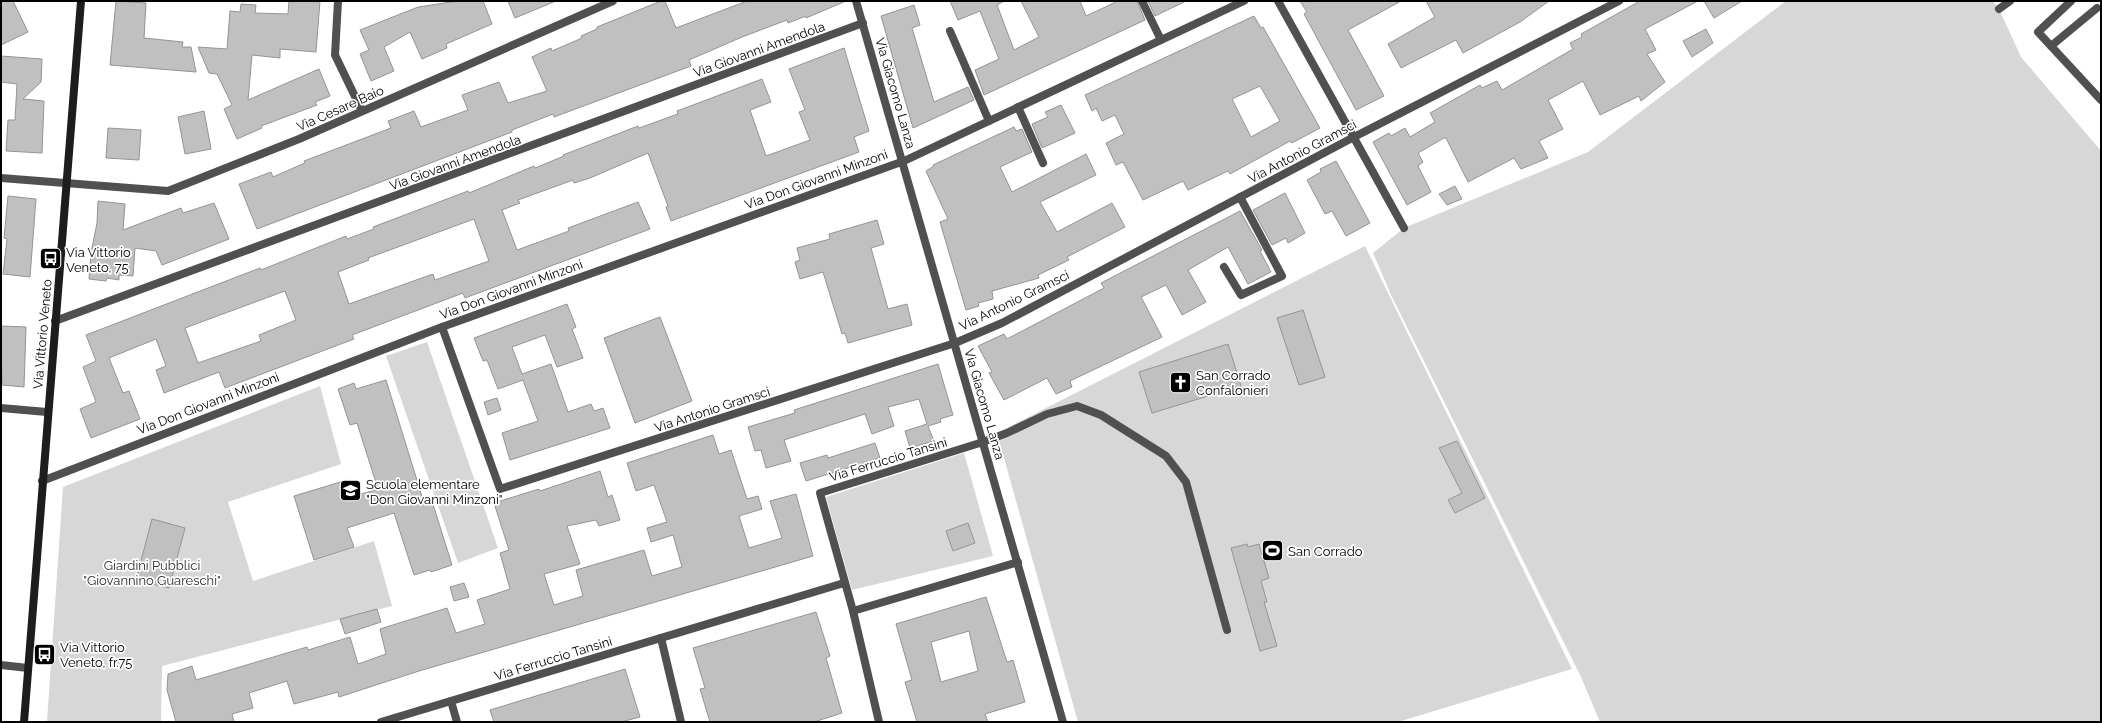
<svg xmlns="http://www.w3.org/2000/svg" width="2102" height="723" font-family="Raleway,sans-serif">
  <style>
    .green { fill: #d7d7d7 }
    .building { fill: #c0c0c0; stroke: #949494; fill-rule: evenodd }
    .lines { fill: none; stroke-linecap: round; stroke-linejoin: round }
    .lane { stroke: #505050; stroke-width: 8 }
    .street { stroke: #505050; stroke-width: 8 }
    .secondary { stroke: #1d1d1d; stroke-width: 8 }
    .labels { text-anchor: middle; stroke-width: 3.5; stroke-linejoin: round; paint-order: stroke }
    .street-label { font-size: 13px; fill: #000; stroke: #fff }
    .poi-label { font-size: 13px; fill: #000; stroke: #fff; text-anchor: start }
    .park-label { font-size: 13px; fill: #2e2e2e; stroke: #fff }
  </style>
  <rect width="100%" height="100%" fill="#fff"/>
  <g class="green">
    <path d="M1786 1H1993L1999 9 2021 57 2101 151V722H1600L1581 677 1392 297 1373 253 1404 228 1588 152Z"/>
    <path d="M1365 246 1572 669 1398 722H1078L997 433Z"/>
    <path d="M427 342 498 548 458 563 386 356Z"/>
    <path d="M320 386 341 464 228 502 253 581 374 541 392 606 162 666 161 722H47L63 487Z"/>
    <path d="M964 453 993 556 852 590 826 497Z"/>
  </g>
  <g class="building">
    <path d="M1 1H13L28 32 1 45Z"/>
    <path d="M116 1 146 3 144 38 183 42 182 47H191L196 72 110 65Z"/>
    <path d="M289 1H320L316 52 280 49V58L252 55 248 100 319 69 330 96 315 102 317 105 261 126 262 128 237 139 224 109 232 105 217 74 209 73 198 47 227 49 230 11 240 12 241 4 256 5 255 13 288 14Z"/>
    <path d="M458 1H483L492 24 446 44 447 48 422 59 410 32 384 47 394 71 371 81 360 54 369 50 360 30 418 7Z"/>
    <path d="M508 1H556L515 18Z"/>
    <path d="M661 1H665L676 28 747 1H846L806 18V16L788 23 787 20 742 37 689 60 691 66 554 117 553 114 512 130V132L257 229 239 184 271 172 273 177 305 163 304 161 391 128 388 121 414 111 421 127 468 110 462 95 499 82 508 103 547 91 532 57 551 48 552 51 582 38 581 36 597 29V27Z"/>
    <path d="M950 1H1004L997 5 1014 50 1039 37 1021 1H1080L1086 16 1118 1H1137L1145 20 984 95 975 70 999 59 980 11 958 20Z"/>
    <path d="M1148 1H1186L1155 16Z"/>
    <path d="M1300 1H1401L1348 30 1384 96 1356 110 1304 14 1307 12Z"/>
    <path d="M1426 1H1549L1520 22 1463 53 1456 40 1401 68 1388 44 1435 17Z"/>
    <path d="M1640 1H1698L1645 29 1656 50 1647 54 1665 82 1641 101 1639 96 1600 115 1583 81 1548 100 1563 129 1539 141 1548 158 1521 169 1514 158 1468 182 1446 138H1444L1418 153 1423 162 1418 166 1431 192 1407 205 1373 142 1389 133 1391 136 1405 128 1410 137 1435 122 1430 113 1480 85 1482 88 1497 81 1502 90 1573 49 1570 43 1582 37 1581 34Z"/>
    <path d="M1704 1H1742L1714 18Z"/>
    <path d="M914 5 920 25 912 28 934 102 968 87 974 100 913 128 881 16Z"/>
    <path d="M1254 16 1261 28 1263 27 1320 128 1292 143 1290 141 1230 174 1228 171 1188 190 1183 181 1143 200 1123 162 1116 165 1106 143 1124 134 1115 115 1102 121 1096 108 1092 111 1085 95ZM1260 86 1280 121 1251 137 1232 99Z"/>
    <path d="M1706 29 1713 43 1692 57 1683 41Z"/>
    <path d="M844 48 869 131 854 137 859 152 671 221 666 207 668 206 648 153 590 178 574 183 573 180 518 200 520 203 502 210 517 250 569 231 568 228 638 202 650 229 465 298 463 293 352 335 354 339 225 388 219 372 164 393 156 370 166 366 156 339 109 358 123 393 129 391 140 419 91 438 80 409 96 402 83 367 96 361 86 335 260 268 261 270 346 236 347 239 374 229 373 227 468 191 469 193 534 166 535 168 564 156 563 155 638 126 639 128 678 114 677 111 762 79 771 102 750 110 766 156 810 140 799 112 805 110 789 69ZM474 219 489 261 435 280 433 274 349 304 338 272 369 260 368 258ZM285 291 296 320 259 335 261 341 198 363 185 328Z"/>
    <path d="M1 56 42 59 41 82 23 99 44 101 42 153 6 151 8 120H15L17 84 1 82Z"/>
    <path d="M1061 105 1075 133 1042 148 1032 124 1048 117 1045 112Z"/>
    <path d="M204 111 211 149 185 154 178 117Z"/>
    <path d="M1014 127 1016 131 1022 129 1032 152 1000 167 1012 192 1086 154 1096 175 1040 202 1057 232 1112 203 1125 227 1067 257 1069 260 1038 275 1039 278 992 291 993 299 978 303 979 306 966 310 940 222 948 219 926 171 934 166 933 165Z"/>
    <path d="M108 128 141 130 139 160 106 158Z"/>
    <path d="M1336 161 1370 223 1346 236 1332 211 1325 214 1307 180 1321 172 1320 169Z"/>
    <path d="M1455 186 1462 199 1447 205 1439 194Z"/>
    <path d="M1285 193 1305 233 1288 243 1286 238 1272 245 1253 210Z"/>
    <path d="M8 196 36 199 30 277 3 274 7 239 4 238Z"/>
    <path d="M98 201 125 204 123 230 181 208 183 213 214 203 229 239 162 265 156 251 135 248 133 276 119 275V280L107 278 106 281 89 279 91 253 97 223Z"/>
    <path d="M1240 211 1262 250 1260 251 1271 272 1248 284 1228 247 1188 270 1206 302 1182 315 1166 285 1141 297 1162 337 1070 381 1072 387 1056 394 1047 378 1004 400 989 373 992 372 978 346 1004 334 1007 339 1104 288 1101 283Z"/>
    <path d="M877 220 884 244 871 248 888 309 907 304 912 325 848 343 845 333 842 334 823 272 800 279 795 262 800 260 797 248 830 239 829 234Z"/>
    <path d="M567 304 576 327 572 329 583 358 557 367 545 335 512 347 522 374 551 364 568 412 591 404 594 411 603 408 610 428 510 460 502 433 538 421 523 380 498 389 487 360 483 361 474 338Z"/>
    <path d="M1303 310 1325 377 1299 385 1277 318Z"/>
    <path d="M660 317 692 401 635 423 604 338Z"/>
    <path d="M1 326 26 327 24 387 2 385Z"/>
    <path d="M1228 344 1241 386 1152 413 1139 372Z"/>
    <path d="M938 364 953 415 940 419 941 422 928 426 934 441 910 448 905 431 927 424 919 399 888 407 894 426 872 434 865 414 784 440 791 461 766 468 761 450 755 451 748 427 795 413 794 410Z"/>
    <path d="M386 380 424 503 432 501 452 565 431 572 430 570 414 575 394 513 347 528 354 547 314 560 294 496 347 480 352 497 378 489 357 423 350 425 338 389 354 383 356 389Z"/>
    <path d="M497 398 501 410 488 415 484 402Z"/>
    <path d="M713 435 719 454 731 450 747 499 758 496 762 509 739 516 749 548 782 538 770 501 796 494 813 556 419 671 339 697 338 692 294 704 287 681 249 693 253 708 232 714 234 722H176L167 690 168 674 192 666 196 680 307 647 308 650 350 637 358 664 386 654 380 629 447 608 456 633 485 624 477 600 510 589 500 553 509 550 494 503 539 489 540 491 600 471 608 497 612 495 620 520 599 526 596 520 567 526 580 564 544 574 554 605 583 596 576 570 644 550 652 576 682 567 673 535 651 542 647 528 667 522 654 485 636 491 627 463Z"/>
    <path d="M1457 441 1485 498 1455 513 1448 500 1462 493 1439 448Z"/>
    <path d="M875 443 880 458 806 481 800 463 827 455 828 458Z"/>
    <path d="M152 519 185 528 169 588 136 580Z"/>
    <path d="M968 523 975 543 953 551 946 531Z"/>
    <path d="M1247 544 1248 547 1259 544 1269 578 1261 581 1267 602H1264L1277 646 1260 651 1231 548Z"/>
    <path d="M464 583 469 597 454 601 450 587Z"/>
    <path d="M986 597 1007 662 1013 660 1025 702 985 714 988 722H917L905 682 912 680 896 624ZM969 631 978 671 941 682 931 642Z"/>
    <path d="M377 609 381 622 345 634 340 619Z"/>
    <path d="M816 612 830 656 826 658 842 713 814 722H710L700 689 705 688 693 648Z"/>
    <path d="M625 669 640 717 621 722H494L490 710Z"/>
  </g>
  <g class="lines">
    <g class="lane">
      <path d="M2071 1 2038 32 2101 100"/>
      <path d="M2051 46 2097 8"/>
      <path d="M1018 107 1043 163"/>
      <path d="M1224 267 1241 295 1282 276 1240 197"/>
      <path d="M983 442 1007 433 1047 414 1077 406 1101 415 1166 456 1186 482 1227 630"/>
    </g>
    <g class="street">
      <path d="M338 1 335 55 362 111"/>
      <path d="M856 1 1063 722"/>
      <path d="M1142 1 1161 40"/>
      <path d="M1278 1 1404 228"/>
      <path d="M1999 9 2010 1"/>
      <path d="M950 31 989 121"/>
      <path d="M1 178 168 191 299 139 613 1"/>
      <path d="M55 321 863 23"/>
      <path d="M442 327 500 489 955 343 1002 323 1354 137 1619 1"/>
      <path d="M1 408 47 412"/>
      <path d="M42 481 442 327 904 161 1244 1"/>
      <path d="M853 611 1018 562"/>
      <path d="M661 638 681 722"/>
      <path d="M1 665 28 668"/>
      <path d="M451 701 457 722"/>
      <path d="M381 722 844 583"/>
      <path d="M879 722 853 611 820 493 983 442"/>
    </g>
    <path class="secondary" d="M24 722 81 1"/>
  </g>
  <defs>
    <symbol id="bus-square" viewBox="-11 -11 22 22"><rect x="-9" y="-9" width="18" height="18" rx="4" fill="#000" stroke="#fff"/><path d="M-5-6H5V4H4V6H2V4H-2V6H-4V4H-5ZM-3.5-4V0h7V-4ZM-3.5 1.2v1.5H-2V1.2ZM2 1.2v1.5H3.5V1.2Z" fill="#fff"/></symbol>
    <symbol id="church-square" viewBox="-11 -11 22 22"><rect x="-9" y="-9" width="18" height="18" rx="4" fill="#000" stroke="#fff"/><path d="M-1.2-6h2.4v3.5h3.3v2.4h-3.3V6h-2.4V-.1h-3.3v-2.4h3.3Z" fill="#fff"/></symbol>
    <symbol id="school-square" viewBox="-11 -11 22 22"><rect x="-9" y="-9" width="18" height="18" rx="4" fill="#000" stroke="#fff"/><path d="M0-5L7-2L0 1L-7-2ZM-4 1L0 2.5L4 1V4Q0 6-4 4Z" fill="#fff"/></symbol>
    <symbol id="stadium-square" viewBox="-11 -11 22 22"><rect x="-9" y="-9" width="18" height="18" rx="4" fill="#000" stroke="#fff"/><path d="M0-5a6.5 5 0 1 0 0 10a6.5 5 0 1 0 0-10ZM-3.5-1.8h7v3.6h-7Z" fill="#fff"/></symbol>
  </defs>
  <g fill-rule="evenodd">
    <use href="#bus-square" x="38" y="246" width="25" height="25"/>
    <use href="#church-square" x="1168" y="370" width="25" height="25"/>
    <use href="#school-square" x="338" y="478" width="25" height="25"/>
    <use href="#stadium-square" x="1260" y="538" width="25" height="25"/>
    <use href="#bus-square" x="32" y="642" width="25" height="25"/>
  </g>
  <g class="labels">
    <g class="street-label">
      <text transform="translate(759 49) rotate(-20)" y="5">Via Giovanni Amendola</text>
      <text transform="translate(896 93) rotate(74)" y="5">Via Giacomo Lanza</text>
      <text transform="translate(340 108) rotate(-24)" y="5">Via Cesare Baio</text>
      <text transform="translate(1302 151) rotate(-28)" y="5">Via Antonio Gramsci</text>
      <text transform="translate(455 162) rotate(-20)" y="5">Via Giovanni Amendola</text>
      <text transform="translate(816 179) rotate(-20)" y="5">Via Don Giovanni Minzoni</text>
      <text transform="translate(511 289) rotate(-20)" y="5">Via Don Giovanni Minzoni</text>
      <text transform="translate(1014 300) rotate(-26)" y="5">Via Antonio Gramsci</text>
      <text transform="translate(42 334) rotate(-85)" y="5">Via Vittorio Veneto</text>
      <text transform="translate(208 403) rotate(-21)" y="5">Via Don Giovanni Minzoni</text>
      <text transform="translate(985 404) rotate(74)" y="5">Via Giacomo Lanza</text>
      <text transform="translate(712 409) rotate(-18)" y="5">Via Antonio Gramsci</text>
      <text transform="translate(888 459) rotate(-17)" y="5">Via Ferruccio Tansini</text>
      <text transform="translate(553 658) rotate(-17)" y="5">Via Ferruccio Tansini</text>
    </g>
    <g class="poi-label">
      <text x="66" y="257">Via Vittorio<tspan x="66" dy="15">Veneto, 75</tspan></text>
      <text x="1196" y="380">San Corrado<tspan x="1196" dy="15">Confalonieri</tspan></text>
      <text x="366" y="489">Scuola elementare<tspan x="366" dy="15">"Don Giovanni Minzoni"</tspan></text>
      <text x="1288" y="556">San Corrado</text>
      <text x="60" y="652">Via Vittorio<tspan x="60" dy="15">Veneto, fr.75</tspan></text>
    </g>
    <g class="park-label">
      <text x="152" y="570">Giardini Pubblici<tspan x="152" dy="15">"Giovannino Guareschi"</tspan></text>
    </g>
  </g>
  <rect width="2102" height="723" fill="none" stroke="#000000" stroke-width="4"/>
</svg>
